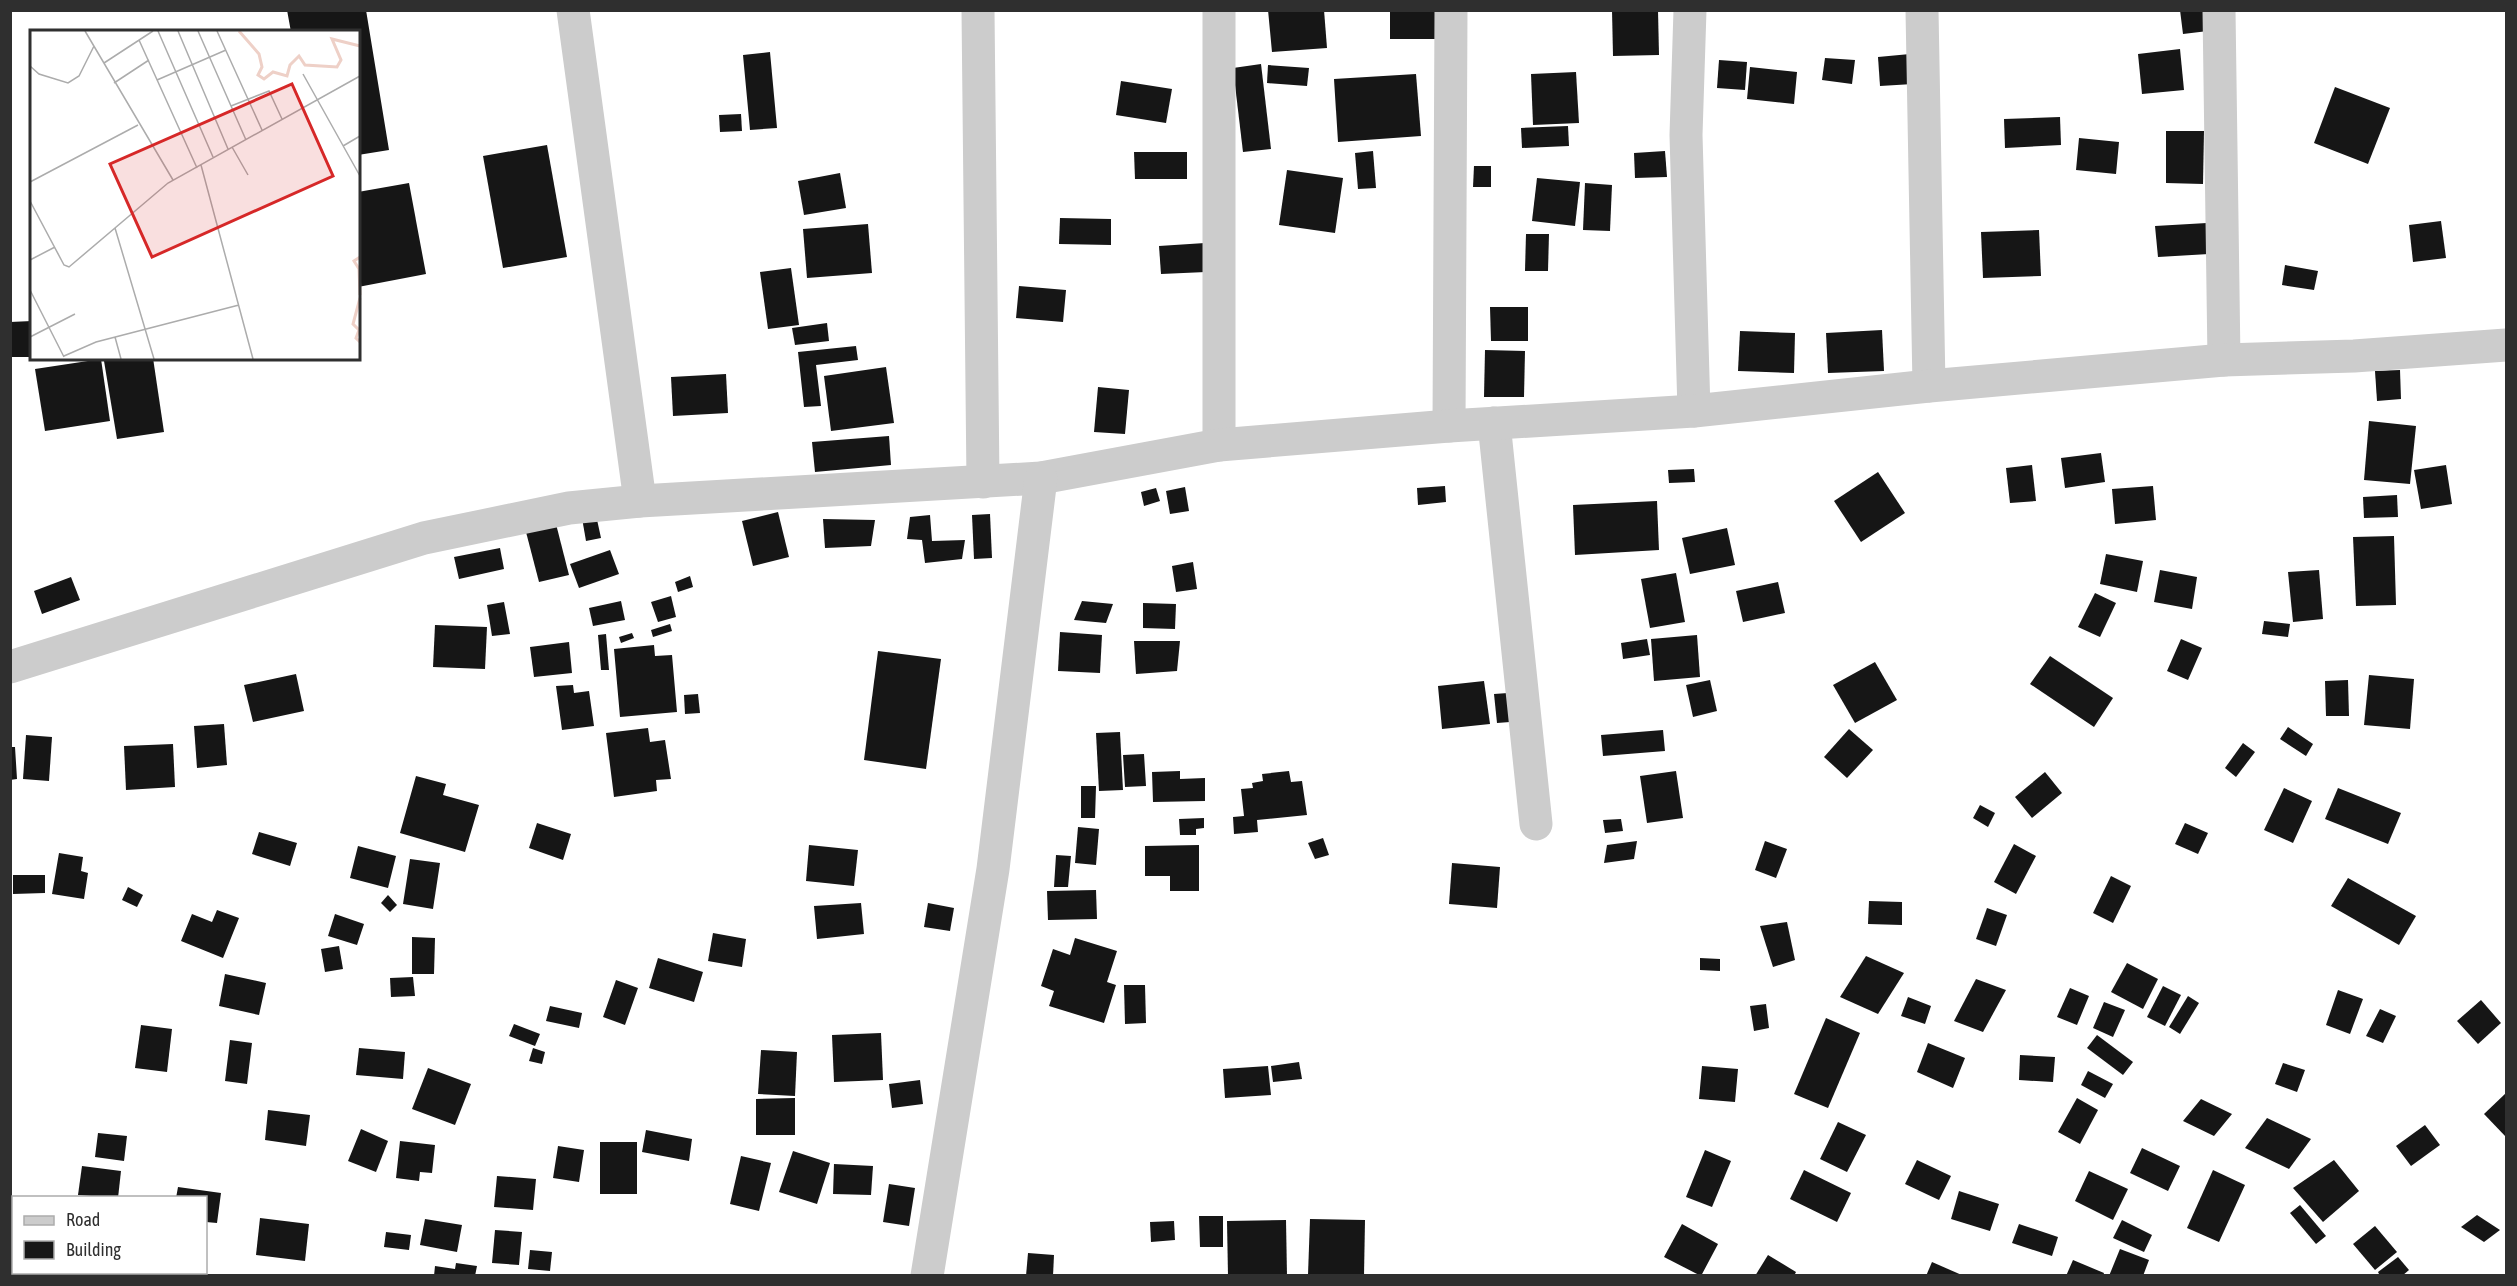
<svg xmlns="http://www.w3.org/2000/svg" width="2517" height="1286" font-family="'Asap Condensed',sans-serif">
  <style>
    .building { fill: #161616 }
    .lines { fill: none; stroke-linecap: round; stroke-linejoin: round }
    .minor { stroke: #ccc; stroke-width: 33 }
    .inset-river { fill: none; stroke: #eed0c7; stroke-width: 3 }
    .inset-road { fill: none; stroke: #acacac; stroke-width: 1.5 }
    .view { fill: #d62828; fill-opacity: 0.15; stroke: #d62828; stroke-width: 3 }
    .inset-edge { fill: none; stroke: #2f2f2f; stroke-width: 3 }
  </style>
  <rect width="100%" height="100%" fill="#fff"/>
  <g class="building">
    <path d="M287 10H366L389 150 358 155V32H291Z"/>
    <path d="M1268 10H1324L1327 48 1272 52Z"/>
    <rect x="1390" y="10" width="51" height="29"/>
    <path d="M1612 10H1658L1659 55 1613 56Z"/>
    <path d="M2180 10H2205L2208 31 2183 34Z"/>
    <path d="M2180 49 2184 90 2142 94 2138 54Z"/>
    <path d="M770 52 777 128 750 130 743 55Z"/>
    <path d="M1910 54 1913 84 1880 86 1878 57Z"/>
    <path d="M1825 58 1855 60 1852 84 1822 80Z"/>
    <path d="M1719 60 1747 62 1745 90 1717 88Z"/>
    <path d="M1261 64 1271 149 1243 152 1233 68Z"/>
    <path d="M1268 65 1309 68 1307 86 1267 83Z"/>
    <path d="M1750 67 1797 72 1794 104 1747 99Z"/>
    <path d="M1576 72 1579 123 1533 125 1531 74Z"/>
    <path d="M1416 74 1421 136 1338 142 1334 79Z"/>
    <path d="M1121 81 1172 89 1166 123 1116 115Z"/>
    <path d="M2335 87 2390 108 2368 164 2314 143Z"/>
    <path d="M741 114 742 131 720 132 719 115Z"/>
    <path d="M2060 117 2061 145 2005 148 2004 119Z"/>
    <path d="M1568 126 1569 146 1522 148 1521 128Z"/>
    <path d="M2166 131H2204L2203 184 2166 183Z"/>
    <path d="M2079 138 2119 142 2116 174 2076 170Z"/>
    <path d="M547 145 567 257 503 268 483 156Z"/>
    <path d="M1373 151 1376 188 1358 189 1355 153Z"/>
    <path d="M1665 151 1667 177 1635 178 1634 153Z"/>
    <path d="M1134 152H1187V179H1135Z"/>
    <path d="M1474 166H1491V187H1473Z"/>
    <path d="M1287 170 1343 178 1335 233 1279 225Z"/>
    <path d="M840 173 846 208 804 215 798 181Z"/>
    <path d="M1537 178 1580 182 1575 226 1532 221Z"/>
    <path d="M409 183 426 274 358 287V192Z"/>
    <path d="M1585 183 1612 185 1610 231 1583 230Z"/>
    <path d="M1060 218 1111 219V245L1059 244Z"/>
    <path d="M2441 221 2446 258 2413 262 2409 225Z"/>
    <path d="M2207 223 2209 254 2158 257 2155 226Z"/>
    <path d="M868 224 872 273 807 278 803 229Z"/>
    <path d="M2039 230 2041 276 1983 278 1981 232Z"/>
    <path d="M1526 234H1549L1548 271H1525Z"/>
    <path d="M1205 243 1206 272 1161 274 1159 246Z"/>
    <path d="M2285 265 2318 271 2314 290 2282 285Z"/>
    <path d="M791 268 799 325 768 329 760 272Z"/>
    <path d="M1019 286 1066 290 1063 322 1016 318Z"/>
    <path d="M1490 307H1528V341H1491Z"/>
    <path d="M32 321V357H10V322Z"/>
    <path d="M827 323 829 341 795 345 792 328Z"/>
    <path d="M1882 330 1884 371 1828 373 1826 333Z"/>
    <path d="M1740 331 1795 333 1794 373 1738 371Z"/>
    <path d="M856 346 858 360 816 365 821 406 804 407 798 352Z"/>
    <path d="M1485 350 1525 351 1524 397H1484Z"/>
    <path d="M122 358H153L164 432 117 439 104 361Z"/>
    <path d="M101 359 110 421 45 431 35 369Z"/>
    <path d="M886 367 894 423 831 431 824 376Z"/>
    <path d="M2400 370 2401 399 2377 401 2375 371Z"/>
    <path d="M726 374 728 413 673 416 671 377Z"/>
    <path d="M1098 387 1129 390 1125 434 1094 432Z"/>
    <path d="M2369 421 2416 426 2410 484 2364 480Z"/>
    <path d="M889 436 891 465 815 472 812 442Z"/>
    <path d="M2101 453 2105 482 2065 488 2061 458Z"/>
    <path d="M2032 465 2036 501 2010 503 2006 468Z"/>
    <path d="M2446 465 2452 504 2421 509 2414 470Z"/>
    <path d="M1694 469 1695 482 1669 483 1668 470Z"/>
    <path d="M1878 472 1905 513 1861 542 1834 501Z"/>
    <path d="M1445 486 1446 502 1418 505 1417 488Z"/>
    <path d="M2153 486 2156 520 2115 524 2112 489Z"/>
    <path d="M1185 487 1189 511 1170 514 1166 491Z"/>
    <path d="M1156 488 1160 501 1144 506 1141 492Z"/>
    <path d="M2397 495 2398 517 2364 518 2363 497Z"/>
    <path d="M1657 501 1659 550 1575 555 1573 505Z"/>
    <path d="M778 512 789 557 753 566 742 521Z"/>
    <path d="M990 514 992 558 974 559 972 515Z"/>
    <path d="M596 515 601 538 586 541 582 518Z"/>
    <path d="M930 515 932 541 965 540 962 559 925 563 922 540 907 539 910 517Z"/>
    <path d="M823 519 875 520 871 546 825 548Z"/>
    <path d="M556 524 569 575 539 582 526 532Z"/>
    <path d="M1727 528 1735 565 1690 574 1682 538Z"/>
    <path d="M2394 536 2396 605 2356 606 2353 537Z"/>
    <path d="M500 548 504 569 459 579 454 557Z"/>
    <path d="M610 550 619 574 579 588 570 564Z"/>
    <path d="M2106 554 2143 561 2137 592 2100 584Z"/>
    <path d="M1193 562 1197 589 1176 592 1172 566Z"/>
    <path d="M2160 570 2197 577 2192 609 2154 602Z"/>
    <path d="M2319 570 2323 619 2293 622 2288 572Z"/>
    <path d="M1676 573 1685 622 1650 628 1641 579Z"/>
    <path d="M690 576 693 587 678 592 675 582Z"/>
    <path d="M71 577 80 600 42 614 34 591Z"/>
    <path d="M1778 582 1785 613 1743 622 1736 591Z"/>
    <path d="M2095 593 2116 603 2100 637 2078 627Z"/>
    <path d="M671 596 676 617 658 622 651 602Z"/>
    <path d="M621 601 625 620 593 626 589 608Z"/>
    <path d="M1082 601 1113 604 1106 623 1074 620Z"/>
    <path d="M504 602 510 634 492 636 487 605Z"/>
    <path d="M1143 603 1176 604 1175 629 1143 628Z"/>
    <path d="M2264 621 2290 624 2288 637 2262 634Z"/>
    <path d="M670 624 672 631 653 637 651 630Z"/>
    <path d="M435 625 487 627 485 669 433 667Z"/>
    <path d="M1060 632 1102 635 1100 673 1058 671Z"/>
    <path d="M632 633 634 638 621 643 619 637Z"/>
    <path d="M606 634 609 670H601L598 635Z"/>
    <path d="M1697 635 1700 677 1654 681 1651 639Z"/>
    <path d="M1647 639 1650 655 1623 659 1621 643Z"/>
    <path d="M2181 639 2202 648 2188 680 2167 671Z"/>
    <path d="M1134 641H1180L1177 671 1136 674Z"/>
    <path d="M569 642 572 673 534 677 530 647Z"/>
    <path d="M654 645 655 656 672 655 677 712 620 717 614 649Z"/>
    <path d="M878 651 941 659 926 769 864 760Z"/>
    <path d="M2050 656 2113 698 2094 727 2030 684Z"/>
    <path d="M1875 662 1897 700 1855 723 1833 685Z"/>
    <path d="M296 674 304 711 253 722 244 685Z"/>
    <path d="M2369 675 2414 679 2410 729 2364 725Z"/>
    <path d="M1710 680 1717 711 1693 717 1686 685Z"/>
    <path d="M2348 680 2349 716H2326L2325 681Z"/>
    <path d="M1484 681 1490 724 1442 729 1438 686Z"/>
    <path d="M573 685 574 693 589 691 594 726 562 730 556 686Z"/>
    <path d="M1508 693 1510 722 1497 723 1494 694Z"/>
    <path d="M698 694 700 713 685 714 684 695Z"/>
    <path d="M224 724 227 765 197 768 194 726Z"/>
    <path d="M2288 727 2313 744 2306 756 2280 739Z"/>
    <path d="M648 728 650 742 665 740 671 779 656 780 657 791 614 797 606 733Z"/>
    <path d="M1849 729 1873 750 1847 778 1824 757Z"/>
    <path d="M1663 730 1665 751 1603 756 1601 735Z"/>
    <path d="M1120 732 1123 790 1099 791 1096 733Z"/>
    <path d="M26 735 52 737 49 781 23 779Z"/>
    <path d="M2243 743 2255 752 2236 777 2225 768Z"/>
    <path d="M173 744 175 787 126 790 124 746Z"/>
    <path d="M10 747H15L17 779 10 780Z"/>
    <path d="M1144 754 1146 786 1125 787 1123 755Z"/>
    <path d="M1180 771V779L1205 778V801L1153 802 1152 772Z"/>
    <path d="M1289 771 1291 782 1302 781 1307 815 1257 820 1258 832 1234 834 1233 817 1244 816 1241 789 1253 788 1252 783 1263 781 1262 774Z"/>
    <path d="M1676 771 1683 818 1647 823 1640 776Z"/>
    <path d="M2045 772 2062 793 2032 818 2015 797Z"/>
    <path d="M416 776 446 784 443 795 479 805 465 852 400 833Z"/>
    <path d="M1081 786H1096L1095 818H1081Z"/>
    <path d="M2284 788 2312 801 2293 843 2264 830Z"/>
    <path d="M2338 788 2401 813 2388 844 2325 819Z"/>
    <path d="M1980 805 1995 813 1988 827 1973 818Z"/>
    <path d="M1204 818V828L1196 829V835H1180L1179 819Z"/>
    <path d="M1621 819 1623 831 1605 833 1603 820Z"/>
    <path d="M537 823 571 834 563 860 529 848Z"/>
    <path d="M2185 823 2208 833 2198 854 2175 844Z"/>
    <path d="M1078 827 1099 829 1096 865 1075 863Z"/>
    <path d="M259 832 297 843 290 866 252 854Z"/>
    <path d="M1323 838 1329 855 1315 859 1308 843Z"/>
    <path d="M1637 841 1634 859 1604 863 1607 845Z"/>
    <path d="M1765 841 1787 849 1776 878 1755 870Z"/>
    <path d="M2014 844 2036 856 2016 894 1994 882Z"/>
    <path d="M809 845 858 850 854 886 806 881Z"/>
    <path d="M1199 845V891H1170V876H1145V846Z"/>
    <path d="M358 846 396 856 388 888 350 878Z"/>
    <path d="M59 853 83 857 81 871 88 873 84 899 52 894Z"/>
    <path d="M1056 855 1071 856 1068 887H1054Z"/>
    <path d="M410 859 440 863 433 909 403 904Z"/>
    <path d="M1452 863 1500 867 1497 908 1449 904Z"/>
    <path d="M13 875H45V893L13 894Z"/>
    <path d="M2111 876 2131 886 2113 923 2093 913Z"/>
    <path d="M2348 878 2416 916 2399 945 2331 906Z"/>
    <path d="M128 887 143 895 137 907 122 900Z"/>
    <path d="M1096 890 1097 919 1048 920 1047 891Z"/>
    <path d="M388 895 397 905 390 912 381 903Z"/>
    <path d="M1869 901 1902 902V925L1868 924Z"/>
    <path d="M861 903 864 934 817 939 814 906Z"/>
    <path d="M928 903 954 908 950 931 924 927Z"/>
    <path d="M1987 908 2007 915 1996 946 1976 939Z"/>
    <path d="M217 910 239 918 223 958 181 941 192 914 212 922Z"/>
    <path d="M335 914 364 924 357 945 328 936Z"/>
    <path d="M1787 922 1795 960 1773 967 1760 926Z"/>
    <path d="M713 933 746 939 742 967 708 961Z"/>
    <path d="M412 937 435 938 434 974H412Z"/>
    <path d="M1075 938 1117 951 1107 982 1116 985 1104 1023 1049 1006 1054 991 1041 986 1053 949 1070 955Z"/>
    <path d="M339 946 343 969 325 972 321 949Z"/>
    <path d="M1866 956 1904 973 1878 1014 1840 997Z"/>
    <path d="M658 958 703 972 694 1002 649 988Z"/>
    <path d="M1700 958 1720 959V971L1700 970Z"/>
    <path d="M2127 963 2158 979 2143 1009 2111 992Z"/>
    <path d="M225 974 266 983 259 1015 219 1006Z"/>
    <path d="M413 977 415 996 391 997 390 978Z"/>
    <path d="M1976 979 2006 990 1983 1032 1954 1021Z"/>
    <path d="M616 980 638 988 625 1025 603 1017Z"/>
    <path d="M1124 985H1145L1146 1023 1125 1024Z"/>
    <path d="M2163 986 2181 995 2165 1026 2147 1017Z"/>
    <path d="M2070 988 2089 996 2077 1025 2057 1017Z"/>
    <path d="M2338 990 2363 999 2350 1034 2326 1025Z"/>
    <path d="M2188 996 2199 1003 2180 1034 2169 1027Z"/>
    <path d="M1908 997 1931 1006 1925 1024 1901 1016Z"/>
    <path d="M2481 1000 2501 1023 2478 1044 2457 1021Z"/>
    <path d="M2104 1002 2125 1010 2113 1037 2093 1028Z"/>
    <path d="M1766 1004 1769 1028 1754 1031 1750 1006Z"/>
    <path d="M550 1006 582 1013 579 1028 546 1021Z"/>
    <path d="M2380 1009 2396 1016 2383 1043 2366 1036Z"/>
    <path d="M1826 1018 1860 1033 1828 1108 1794 1094Z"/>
    <path d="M514 1024 540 1034 535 1046 509 1036Z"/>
    <path d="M141 1025 172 1029 167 1072 135 1068Z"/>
    <path d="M881 1033 883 1080 834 1082 832 1035Z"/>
    <path d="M2097 1035 2133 1062 2123 1075 2087 1048Z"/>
    <path d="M230 1040 252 1043 247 1084 225 1081Z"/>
    <path d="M1928 1043 1965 1058 1953 1088 1917 1072Z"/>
    <path d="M359 1048 405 1052 403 1079 356 1075Z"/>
    <path d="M533 1048 545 1052 542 1064 529 1061Z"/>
    <path d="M761 1050 797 1052 795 1096 758 1094Z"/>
    <path d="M2020 1055 2055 1057 2053 1082 2019 1080Z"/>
    <path d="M1299 1062 1302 1079 1273 1082 1271 1066Z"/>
    <path d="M2283 1063 2305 1070 2297 1092 2275 1084Z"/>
    <path d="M1268 1066 1271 1095 1225 1098 1223 1069Z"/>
    <path d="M1702 1066 1738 1069 1735 1102 1699 1099Z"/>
    <path d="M428 1068 471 1084 455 1125 412 1109Z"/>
    <path d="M2088 1071 2113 1084 2105 1098 2081 1085Z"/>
    <path d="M920 1080 923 1104 892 1108 889 1084Z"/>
    <path d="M2506 1093V1137L2484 1114Z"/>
    <path d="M795 1098V1135H756V1099Z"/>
    <path d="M2077 1098 2098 1110 2080 1144 2058 1132Z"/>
    <path d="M2201 1099 2232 1114 2214 1136 2183 1121Z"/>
    <path d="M268 1110 310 1115 306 1146 265 1140Z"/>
    <path d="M2267 1118 2311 1139 2289 1169 2245 1148Z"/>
    <path d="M1838 1122 1866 1135 1847 1172 1820 1159Z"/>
    <path d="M2425 1125 2440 1145 2411 1166 2396 1146Z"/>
    <path d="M361 1129 388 1141 376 1172 348 1161Z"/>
    <path d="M646 1130 692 1139 689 1161 642 1152Z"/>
    <path d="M98 1133 127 1136 124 1161 95 1157Z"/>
    <path d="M400 1141 435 1145 432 1173 420 1172 419 1181 396 1178Z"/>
    <rect x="600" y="1142" width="37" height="52"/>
    <path d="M558 1146 584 1150 579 1182 553 1178Z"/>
    <path d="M2142 1148 2180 1166 2168 1191 2130 1173Z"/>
    <path d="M1705 1150 1731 1161 1712 1207 1686 1197Z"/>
    <path d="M793 1151 830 1163 817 1204 779 1192Z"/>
    <path d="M741 1156 771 1163 759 1211 730 1204Z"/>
    <path d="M1917 1160 1951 1176 1939 1200 1905 1184Z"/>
    <path d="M2334 1160 2359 1191 2323 1222 2293 1188Z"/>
    <path d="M834 1164 873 1166 871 1195 833 1194Z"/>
    <path d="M82 1166 121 1171 118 1198 78 1195Z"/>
    <path d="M1804 1170 1851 1193 1837 1222 1790 1199Z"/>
    <path d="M2213 1170 2245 1185 2219 1242 2187 1228Z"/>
    <path d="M2089 1171 2128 1189 2113 1220 2075 1201Z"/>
    <path d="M497 1176 536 1179 533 1210 494 1207Z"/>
    <path d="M889 1184 915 1188 909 1226 883 1222Z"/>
    <path d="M178 1187 221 1193 217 1223 206 1222V1198H176Z"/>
    <path d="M1959 1191 1999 1204 1990 1231 1951 1219Z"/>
    <path d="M2300 1205 2326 1236 2316 1244 2290 1213Z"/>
    <path d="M2477 1215 2500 1230 2484 1242 2461 1227Z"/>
    <path d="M1199 1216H1223V1247H1200Z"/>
    <path d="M260 1218 309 1224 305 1261 256 1255Z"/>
    <path d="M425 1219 462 1225 457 1252 420 1245Z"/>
    <path d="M1310 1219 1365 1220 1364 1276 1308 1275Z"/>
    <path d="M1286 1220 1287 1276H1228L1227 1221Z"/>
    <path d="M2122 1220 2152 1235 2144 1252 2113 1238Z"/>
    <path d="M1174 1221 1175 1240 1151 1242 1150 1222Z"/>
    <path d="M1682 1224 1718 1244 1701 1276 1664 1257Z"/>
    <path d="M2019 1224 2058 1237 2052 1256 2012 1243Z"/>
    <path d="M2375 1226 2397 1252 2375 1270 2353 1244Z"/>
    <path d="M495 1230 522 1232 519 1265 492 1263Z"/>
    <path d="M386 1232 411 1235 409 1250 384 1247Z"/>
    <path d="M2120 1249 2149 1260 2143 1276H2109Z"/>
    <path d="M530 1250 552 1252 550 1271 528 1269Z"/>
    <path d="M1028 1253 1054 1255 1053 1276H1026Z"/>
    <path d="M1768 1255 1796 1272 1794 1276H1755Z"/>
    <path d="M2398 1257 2409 1270 2402 1276H2380L2378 1272Z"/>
    <path d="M2073 1260 2104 1273 2103 1276H2066Z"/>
    <path d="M1932 1262 1964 1276H1926Z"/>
    <path d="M456 1263 477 1266 475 1276H434L435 1266 455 1269Z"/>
    <path d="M85 1272H127L126 1276H85Z"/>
    <rect x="159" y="1272" width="31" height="4"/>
  </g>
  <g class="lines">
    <g class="minor">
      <path d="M573 10 640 501"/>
      <path d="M978 10 983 482"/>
      <path d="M1219 10V445"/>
      <path d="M1690 10 1686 135 1694 411"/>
      <path d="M1922 10 1929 386"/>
      <path d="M2219 10 2224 360"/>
      <path d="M1494 423 1536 824"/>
      <path d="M1449 426 1451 10"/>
      <path d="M10 667 424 538 569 508 640 501 1041 478 1219 445 1449 426 1694 411 1929 386 2224 360 2354 356 2506 345"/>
      <path d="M927 1276 993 869 1041 478"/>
    </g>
  </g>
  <g transform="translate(30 30)">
    <rect width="330" height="330" fill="#fff"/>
    <path class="inset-river" d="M209 1 229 24 232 37 228 45 234 49 243 42 257 46 260 35 269 26 275 35 307 37 311 30 302 9 330 16M330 227 324 231 329 239 330 265M330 268 323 294 329 300 326 308 330 312"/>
    <path class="inset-road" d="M55 1 143 150M128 1 183 127M148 1 198 119M168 1 216 110M187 1 232 100M109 10 167 138M74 33 123 1M0 36 9 44 38 53 49 46 64 16M273 44 330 146M127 50 196 20M84 53 119 30M201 76 239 61 252 89M313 116 330 106M202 117 218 145M171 135 223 329M0 152 108 95M0 171 34 235 39 237 138 153 330 46M85 198 124 329M0 230 25 217M0 260 34 327M0 307 45 284M85 307 91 329M34 326 66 312 209 275"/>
    <path class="view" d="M262 54 303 146 122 227 80 134Z"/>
    <rect width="330" height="330" class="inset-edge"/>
  </g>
  <rect width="2517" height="1286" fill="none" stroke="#2f2f2f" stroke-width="24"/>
  <rect x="12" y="1196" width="195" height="78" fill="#ffffff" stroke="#acacac" stroke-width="1.5"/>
  <rect x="24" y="1216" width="30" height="9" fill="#cccccc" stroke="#acacac" stroke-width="1.5"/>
  <text x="66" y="1226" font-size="18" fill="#2f2f2f">Road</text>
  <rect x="24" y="1241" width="30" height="18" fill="#161616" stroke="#acacac" stroke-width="1.5"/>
  <text x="66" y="1256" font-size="18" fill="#2f2f2f">Building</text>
</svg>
